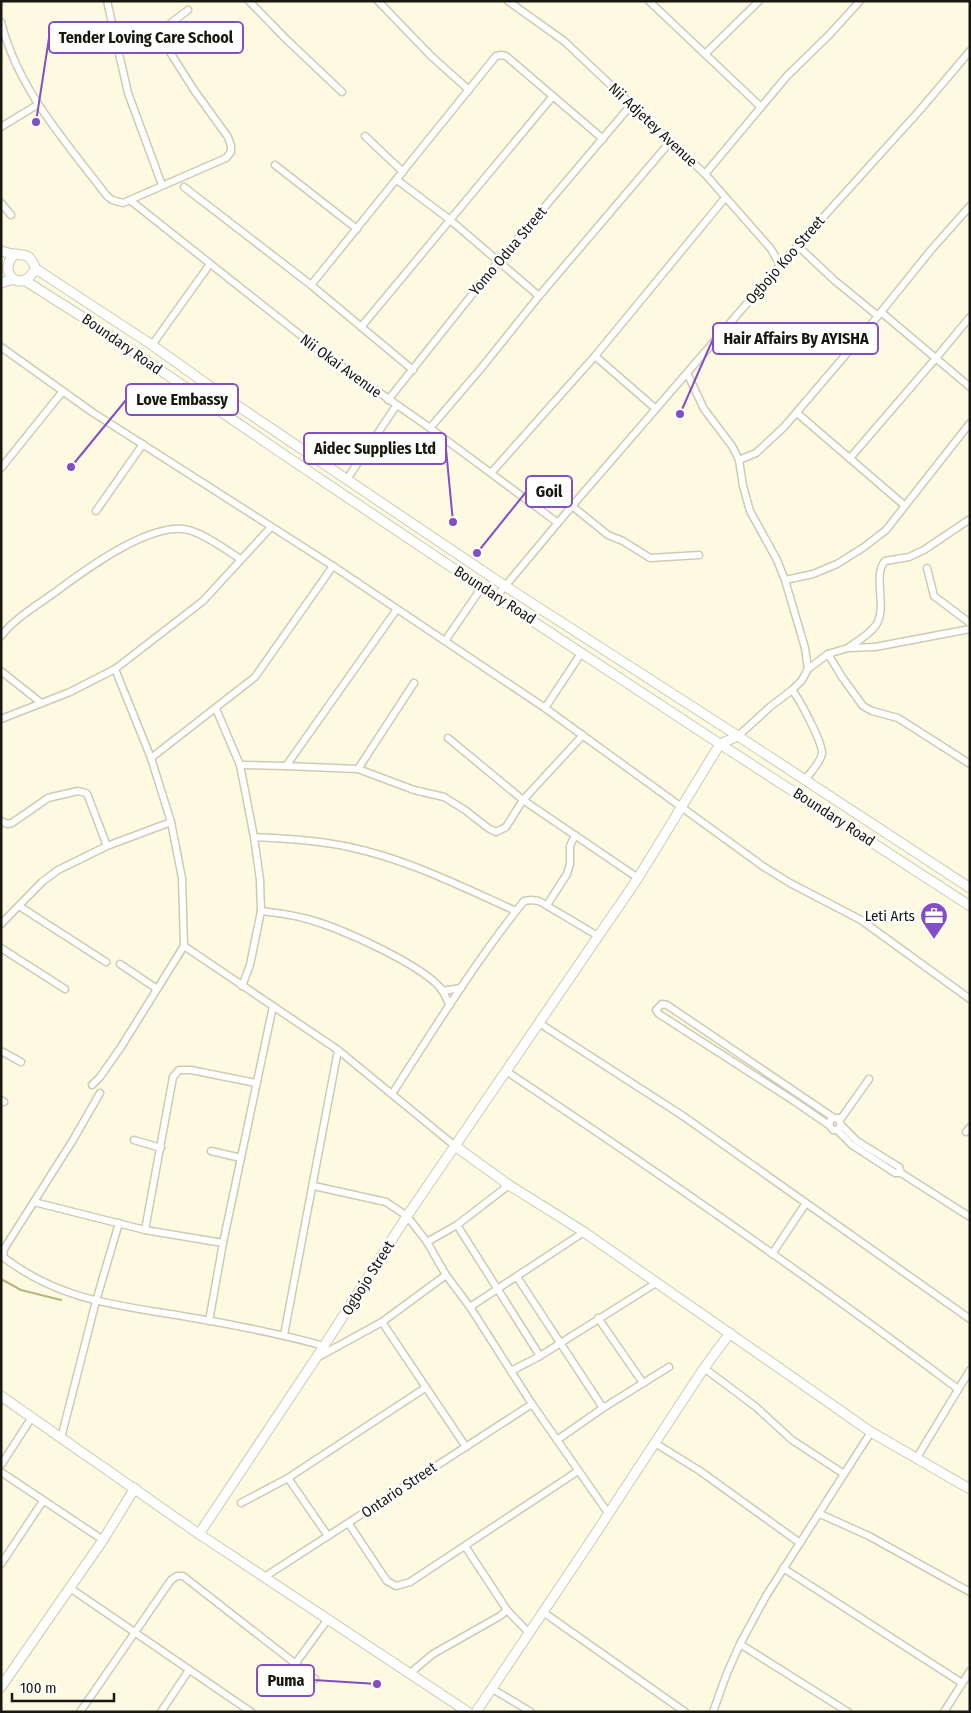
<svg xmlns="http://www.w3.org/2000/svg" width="971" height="1713" font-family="'Fira Sans Condensed',sans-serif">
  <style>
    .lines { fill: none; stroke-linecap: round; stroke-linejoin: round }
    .stream { stroke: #bcb37c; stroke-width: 2 }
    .street-casing { stroke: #cecbb3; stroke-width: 9 }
    .secondary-casing { stroke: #cecbb3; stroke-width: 11 }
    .street { stroke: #fff; stroke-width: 6 }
    .secondary { stroke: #fff; stroke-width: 9 }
    .labels { text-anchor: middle; stroke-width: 5; stroke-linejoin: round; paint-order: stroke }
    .street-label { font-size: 15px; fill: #191810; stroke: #fff }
    .poi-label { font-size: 15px; fill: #191810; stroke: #fff; text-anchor: end }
    .leader { fill: none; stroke: #844ec5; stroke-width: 2 }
    .callout-dot { fill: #844ec5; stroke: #fff; stroke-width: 2 }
    .callout { fill: #fff; stroke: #844ec5; stroke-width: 2 }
    .callout-label { font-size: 16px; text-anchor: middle; font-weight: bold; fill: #191810 }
  </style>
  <rect width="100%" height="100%" fill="#fdfae1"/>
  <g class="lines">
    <path class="stream" d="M1 1279 21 1290 61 1300"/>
    <defs>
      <g id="street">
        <path d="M107 1 128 93 162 185"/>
        <path d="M249 1 286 39 342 92"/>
        <path d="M378 1 431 56 469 90"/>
        <path d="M508 1 564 41 705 174 771 249 780 265"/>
        <path d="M649 1 761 107"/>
        <path d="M1 22C18 90 66 142 107 196L112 200 123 203 226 158 231 152V146L228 137 194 90 161 38 162 30 188 10"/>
        <path d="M705 54 759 1"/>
        <path d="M1 127 37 105"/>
        <path d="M365 136 403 172"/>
        <path d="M275 165 357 229"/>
        <path d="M705 174 787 76 829 35 860 1"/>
        <path d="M397 180 449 219 539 296"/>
        <path d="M184 187 311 285 413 370"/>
        <path d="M131 201 323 353 430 428 558 523"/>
        <path d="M1 203 11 215"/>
        <path d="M798 246 834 280 878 316"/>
        <path d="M311 285 496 56 501 55 506 56 603 139"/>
        <path d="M881 312 970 387"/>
        <path d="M361 327 553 96"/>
        <path d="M152 345 210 264"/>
        <path d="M1 347 92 412 333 566 545 708 764 867 790 883 861 920 970 999"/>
        <path d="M595 356 656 409"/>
        <path d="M687 373 704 409 732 446 739 460 743 486 750 511 777 560 785 580 805 648 808 669"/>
        <path d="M388 400 498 262 631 105"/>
        <path d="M797 413 904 505"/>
        <path d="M430 428 483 366 539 296 670 142"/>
        <path d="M850 458 936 358 970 317"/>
        <path d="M739 460 756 453 784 427 860 338 931 250 970 206"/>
        <path d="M1 468 63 391"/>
        <path d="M491 473 595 356 725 198"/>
        <path d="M347 479 396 406"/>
        <path d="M572 506 608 535 623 541 650 558 699 555"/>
        <path d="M96 511 143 444"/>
        <path d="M927 568 934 596 970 623"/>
        <path d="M785 580 813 574 837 564 864 547 886 530 970 423"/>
        <path d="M496 597 572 506 780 265 920 110 970 51"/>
        <path d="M1 636C15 618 36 606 54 593 85 570 144 526 183 529 199 530 227 550 240 559"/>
        <path d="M445 641 482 587"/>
        <path d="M849 647C858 641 870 634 876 625 888 607 872 575 885 561L909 557 924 550 970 519"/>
        <path d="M828 654 842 677 863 706 872 711 898 718 970 764"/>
        <path d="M1 671 40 702"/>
        <path d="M792 690C800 700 823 743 822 754 820 763 810 773 805 780"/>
        <path d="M545 708 582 652"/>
        <path d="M216 709 240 765 254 837 260 880 261 911 250 965 242 986"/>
        <path d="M1 719 70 692 115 669 203 601 271 527"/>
        <path d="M738 736 771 706 792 690 802 680 808 669 828 654 848 648 875 647 970 629"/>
        <path d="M448 738 523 800 638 878"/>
        <path d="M151 758 255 677 333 566"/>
        <path d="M240 765 286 766 397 609"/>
        <path d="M286 766 358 769 414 790 444 797 465 810 488 828 496 832 506 827 523 800 583 735"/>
        <path d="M358 769 414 683"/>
        <path d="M1 821 7 824 12 823 48 798 78 791 86 793 88 796 107 846"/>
        <path d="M254 837C286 839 318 840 349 847 407 859 462 887 516 911"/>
        <path d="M547 905 567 874 570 864V846L575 835"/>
        <path d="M19 906 106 962"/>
        <path d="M261 911C275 913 289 914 303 918 335 925 424 965 443 991 445 995 447 1001 450 1005"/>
        <path d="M1 924 42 882 58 870 107 846 171 822"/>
        <path d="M184 946 338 1050 455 1146"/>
        <path d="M1 948 65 989"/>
        <path d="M120 964 157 989"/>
        <path d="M442 991 461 988"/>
        <path d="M539 1023 683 1116 970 1319"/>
        <path d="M1 1051 21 1062"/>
        <path d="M506 1071C659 1173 811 1278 958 1389"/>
        <path d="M92 1085 100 1077 121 1047 184 946 182 878 171 822 151 758 115 669"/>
        <path d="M100 1093 73 1140 4 1249 3 1257C59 1300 115 1305 182 1316 230 1324 278 1333 324 1346"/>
        <path d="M392 1094C434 1029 475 962 524 901L531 900 539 901 598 936"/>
        <path d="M1 1100 4 1102"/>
        <path d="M840 1120 869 1079"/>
        <path d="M829 1125 794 1101 659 1014 656 1010 662 1004 667 1005 834 1118"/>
        <path d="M841 1125 837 1130H833L829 1125 831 1119 838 1118 841 1125 857 1141 899 1167 901 1173"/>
        <path d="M837 1130 852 1145 895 1173H901L970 1217"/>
        <path d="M966 1132 970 1127"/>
        <path d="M134 1140 161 1148"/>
        <path d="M211 1151 241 1158"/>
        <path d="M314 1186 386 1202 407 1216 427 1242 446 1275 470 1307 532 1404 608 1513"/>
        <path d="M34 1202 145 1230 223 1243"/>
        <path d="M457 1225 540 1356"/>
        <path d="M145 1230 173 1077 179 1070H191L256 1083"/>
        <path d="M427 1242 457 1225 509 1185"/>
        <path d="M772 1254 806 1203"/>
        <path d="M517 1277 603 1408"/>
        <path d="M470 1307 584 1232"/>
        <path d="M598 1318 643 1383"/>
        <path d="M209 1321 223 1243 273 1006"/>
        <path d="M382 1322 466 1447"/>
        <path d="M284 1335 338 1050"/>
        <path d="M318 1357 382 1322 446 1275"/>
        <path d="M704 1368 756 1407 792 1440 844 1474"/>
        <path d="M511 1371 540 1356 656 1283"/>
        <path d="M61 1438 96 1301 119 1223"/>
        <path d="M557 1440 603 1408 669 1367"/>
        <path d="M655 1443 700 1471 800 1543"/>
        <path d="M916 1459 970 1370"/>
        <path d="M1 1465 32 1417"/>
        <path d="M1 1472 103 1540"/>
        <path d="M288 1478 328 1536"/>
        <path d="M241 1503 288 1478 425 1388"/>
        <path d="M820 1514 869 1536 970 1592"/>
        <path d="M349 1524 387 1581 396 1586 410 1582 578 1471"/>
        <path d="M1 1564 43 1501"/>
        <path d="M783 1568 962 1683"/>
        <path d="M266 1576 532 1404"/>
        <path d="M70 1588 251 1712"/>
        <path d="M507 1610 529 1633"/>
        <path d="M543 1612 685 1712"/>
        <path d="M740 1644 848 1712"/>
        <path d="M295 1664 328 1619"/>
        <path d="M409 1674 433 1654 500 1616 507 1610 465 1546"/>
        <path d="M491 1688 531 1712"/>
        <path d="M80 1712 171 1580 177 1576H183L315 1679"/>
        <path d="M161 1712 189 1670"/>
        <path d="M713 1712 727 1673 740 1644 766 1596 871 1432"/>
        <path d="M944 1712 970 1671"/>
      </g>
      <g id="secondary">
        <path d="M1 251C5 252 10 254 14 254 28 256 29 253 36 269 33 272 31 276 28 278 13 289 0 268 14 255"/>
        <path d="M36 269 152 345 232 402 505 586 738 736 970 888"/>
        <path d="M24 280 84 318 277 450 496 597 720 744 970 906"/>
        <path d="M1 283 14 279"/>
        <path d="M455 1146 509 1185 584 1232 871 1432 970 1489"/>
        <path d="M1 1396 199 1534 468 1712"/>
        <path d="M199 1534 324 1346 407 1216 638 878 720 744 738 736"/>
        <path d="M1 1687 103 1540 135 1488"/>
        <path d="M476 1712 586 1548 704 1368 730 1333"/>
      </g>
    </defs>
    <use href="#street" class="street-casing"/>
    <use href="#secondary" class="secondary-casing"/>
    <use href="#street" class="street"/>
    <use href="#secondary" class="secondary"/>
  </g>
  <defs>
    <symbol id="office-pin" viewBox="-11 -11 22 30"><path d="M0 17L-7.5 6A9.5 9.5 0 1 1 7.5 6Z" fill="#844ec5" stroke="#fff"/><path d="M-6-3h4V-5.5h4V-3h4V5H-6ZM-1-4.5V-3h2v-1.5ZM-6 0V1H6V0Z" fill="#fff"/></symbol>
  </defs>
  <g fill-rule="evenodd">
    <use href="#office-pin" x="918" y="900" width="32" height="43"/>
  </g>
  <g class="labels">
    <g class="street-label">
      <text transform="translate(653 125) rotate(43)" y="5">Nii Adjetey Avenue</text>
      <text transform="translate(508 251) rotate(-50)" y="5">Yomo Odua Street</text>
      <text transform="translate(785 260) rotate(-49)" y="5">Ogbojo Koo Street</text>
      <text transform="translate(122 344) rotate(35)" y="5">Boundary Road</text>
      <text transform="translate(341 366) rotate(36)" y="5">Nii Okai Avenue</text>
      <text transform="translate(495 595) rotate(33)" y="5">Boundary Road</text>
      <text transform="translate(834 817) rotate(33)" y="5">Boundary Road</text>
      <text transform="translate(368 1278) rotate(-58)" y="5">Ogbojo Street</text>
      <text transform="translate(399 1490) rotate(-34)" y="5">Ontario Street</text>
    </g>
    <g class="poi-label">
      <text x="915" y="921">Leti Arts</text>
    </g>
  </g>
  <path class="leader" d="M36 122L49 38M680 414L713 339M71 467L126 400M453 522L446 449M477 553L526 492M377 1684L314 1680"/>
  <g class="callout-dot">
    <circle cx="36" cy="122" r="5"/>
    <circle cx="680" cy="414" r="5"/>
    <circle cx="71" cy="467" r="5"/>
    <circle cx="453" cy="522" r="5"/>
    <circle cx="477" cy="553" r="5"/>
    <circle cx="377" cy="1684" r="5"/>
  </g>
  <g class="callout">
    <rect x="49" y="22" width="194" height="31" rx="5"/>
    <rect x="713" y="323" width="165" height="31" rx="5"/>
    <rect x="126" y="384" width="112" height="31" rx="5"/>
    <rect x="304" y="433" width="142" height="31" rx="5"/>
    <rect x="526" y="476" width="46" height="31" rx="5"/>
    <rect x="257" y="1665" width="57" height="31" rx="5"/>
  </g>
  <g class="callout-label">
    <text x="146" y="43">Tender Loving Care School</text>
    <text x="796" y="344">Hair Affairs By AYISHA</text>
    <text x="182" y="405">Love Embassy</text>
    <text x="375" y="454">Aidec Supplies Ltd</text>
    <text x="549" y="497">Goil</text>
    <text x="286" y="1686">Puma</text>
  </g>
  <rect width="971" height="1713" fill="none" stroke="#191810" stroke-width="5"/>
  <path d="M12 1693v8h102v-8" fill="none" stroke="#191810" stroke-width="2.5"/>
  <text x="20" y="1693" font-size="15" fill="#191810" stroke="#ffffff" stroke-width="4" paint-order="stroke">100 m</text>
</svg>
